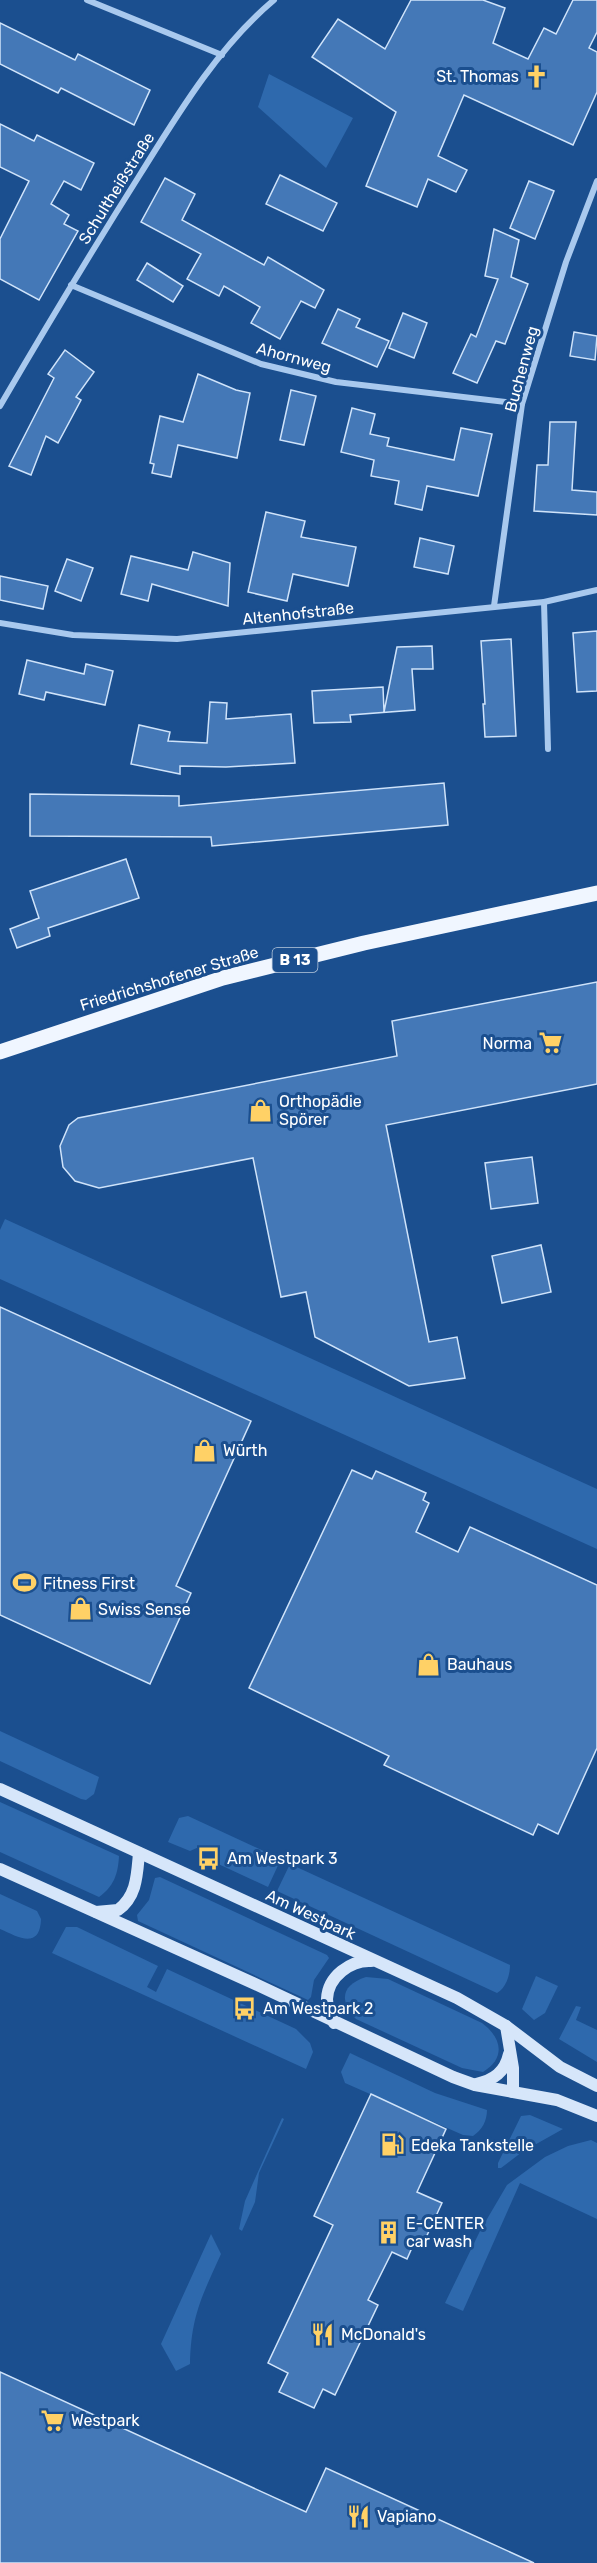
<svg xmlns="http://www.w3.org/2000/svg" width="597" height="2563" font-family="Rubik,sans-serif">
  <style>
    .green { fill: #2e69ad }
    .building { fill: #4478b7; stroke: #cfe3fa; stroke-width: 1.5 }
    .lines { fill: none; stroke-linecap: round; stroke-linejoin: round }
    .street { stroke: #a9c9ee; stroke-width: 6 }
    .secondary { stroke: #d6e6fa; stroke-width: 12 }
    .primary { stroke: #f0f6ff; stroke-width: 15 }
    .labels { text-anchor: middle; stroke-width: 6; stroke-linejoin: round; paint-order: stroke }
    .shield { fill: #1b4f8f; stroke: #bbcadd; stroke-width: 1.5 }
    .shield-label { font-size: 15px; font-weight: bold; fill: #fff }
    .poi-label { font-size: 16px; fill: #fff; stroke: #1b4f8f; text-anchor: start }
    .street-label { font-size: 16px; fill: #fff; stroke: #1b4f8f }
  </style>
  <rect width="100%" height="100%" fill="#1b4f8f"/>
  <g class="green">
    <path d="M269 74 353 118 326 168 258 107Z"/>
    <path d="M5 1219 597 1489V1549L0 1279V1230Z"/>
    <path d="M0 1731 99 1777 94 1794 86 1800 81 1799 0 1761Z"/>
    <path d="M0 1802 119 1856C118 1874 114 1886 99 1897L0 1852Z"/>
    <path d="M188 1816 281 1859 268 1887 214 1862 217 1855 199 1847 190 1851 168 1842 179 1818Z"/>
    <path d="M290 1864 510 1965C510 1975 506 1988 497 1993L277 1891Z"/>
    <path d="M160 1877 327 1955 329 1958 314 1980 311 1997 308 2000 138 1921 137 1915 149 1900 155 1878Z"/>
    <path d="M0 1894 37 1911 41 1919C40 1950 18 1937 0 1929Z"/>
    <path d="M66 1927H77L158 1966 147 1987 156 1992 167 1969 296 2029 310 2043 313 2052 306 2069 52 1953Z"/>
    <path d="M536 1976 558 1986 545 2013 534 2020 522 2009Z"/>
    <path d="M366 1977 388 1979 482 2023C502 2038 506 2058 483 2072L462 2068 356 2019C339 2001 341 1985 366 1977Z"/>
    <path d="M576 2006 581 2007 576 2020 597 2030V2062L559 2039Z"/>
    <path d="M350 2053 435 2093 487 2110C487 2121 482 2130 473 2136L463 2135 345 2083 341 2072Z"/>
    <path d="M530 2115 563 2129 522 2152 501 2168H498V2163L521 2116Z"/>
    <path d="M282 2118 284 2119 259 2173 255 2202 242 2231 239 2229 245 2201Z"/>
    <path d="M591 2140 597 2143V2219L520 2183 463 2311 445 2303 480 2231 507 2185 545 2157 568 2146Z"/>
    <path d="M211 2234 221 2254C202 2296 191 2316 190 2364L176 2371 161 2344Z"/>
  </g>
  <g class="building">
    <path d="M411 0H483L505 8 493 43 528 59 544 28 556 34 573 0H597V32L589 48 597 52V92L573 145 464 95 438 156 467 170 456 192 428 179 417 207 366 186 396 112 312 57 338 19 385 49Z"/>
    <path d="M0 23 75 60 78 54 150 90 134 125 61 88 58 93 0 64Z"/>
    <path d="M0 124 34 141 37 135 94 163 81 190 64 181 51 204 69 215 64 224 78 231 39 300 0 279V239L29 181 0 167Z"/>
    <path d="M280 175 337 203 323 231 266 204Z"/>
    <path d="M165 178 195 194 182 220 264 265 268 257 324 290 315 308 301 301 280 339 251 323 260 307 224 286 219 296 187 279 201 254 141 222Z"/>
    <path d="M529 181 554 191 535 239 510 228Z"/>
    <path d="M494 229 519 240 511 277 528 284 505 344 496 341 477 383 453 373 471 334 476 337 498 279 485 276Z"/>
    <path d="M147 263 183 286 173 302 137 280Z"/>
    <path d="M338 309 360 319 356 327 389 341 377 367 322 343Z"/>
    <path d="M403 313 427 323 414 358 389 348Z"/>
    <path d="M574 332 597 336 595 360 570 356Z"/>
    <path d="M65 350 94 372 76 397 81 400 58 443 46 436 31 475 9 466 54 378 48 374Z"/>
    <path d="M198 374 236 390 250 393 237 458 178 445 171 477 152 473 154 464 150 463 160 416 183 422Z"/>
    <path d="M291 390 316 396 304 445 280 440Z"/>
    <path d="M352 408 375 414 370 434 389 438 387 446 454 460 461 428 492 434 478 496 427 486 422 510 395 504 399 481 371 476 374 460 341 452Z"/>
    <path d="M550 422H576L572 490 597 492V515L534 511 537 465H548Z"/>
    <path d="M266 512 305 521 301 537 356 547 348 586 293 574 287 601 248 592Z"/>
    <path d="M420 538 454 546 448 574 414 567Z"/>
    <path d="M193 552 230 563 228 606 152 584 148 601 121 594 131 556 188 570Z"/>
    <path d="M67 559 93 568 81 601 55 591Z"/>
    <path d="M0 576 48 586 43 609 0 600Z"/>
    <path d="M597 631V691L577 692 573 633Z"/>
    <path d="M511 639 516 736 485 737 483 704H485L481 641Z"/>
    <path d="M432 646 433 669H412L415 710 350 715 351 722 314 723 312 691 383 687 384 712 397 647Z"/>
    <path d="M27 660 84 674 86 664 113 671 105 705 46 692 44 700 19 694Z"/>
    <path d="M210 702 227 703 226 719 291 714 295 763 226 767 180 766V774L131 764 139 725 170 732 168 741 207 743Z"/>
    <path d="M444 783 448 825 212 846 211 837 30 836V794L179 796V806Z"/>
    <path d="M126 859 139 898 48 928 50 936 17 948 10 929 39 918 30 891Z"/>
    <path d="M597 982V1084L386 1125 429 1342 457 1337 465 1378 409 1386 315 1337 306 1292 281 1297 253 1158 99 1188 75 1181 63 1167 60 1146 69 1125 78 1118 397 1056 392 1021Z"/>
    <path d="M532 1157 538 1203 491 1209 485 1163Z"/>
    <path d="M541 1245 551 1292 502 1303 492 1256Z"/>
    <path d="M0 1307 251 1421 176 1586 191 1593 150 1684 0 1615Z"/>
    <path d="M352 1470 372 1479 376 1471 426 1493 423 1500 429 1503 416 1532 458 1552 470 1527 597 1585V1748L558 1834 538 1824 533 1835 384 1765 389 1756 249 1688Z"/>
    <path d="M371 2094 446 2129 417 2192 442 2203 423 2244 415 2241 407 2259 392 2252 368 2300 378 2305 335 2395 323 2389 314 2408 279 2392 288 2373 268 2363 333 2225 314 2216Z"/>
    <path d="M0 2372 306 2512 326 2468 534 2563H0Z"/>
  </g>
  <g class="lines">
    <g class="street">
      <path d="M87 0 222 55"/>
      <path d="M71 285 261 364 336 382 522 404"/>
      <path d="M0 406C46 327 93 249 141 173 179 112 219 46 274 0"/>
      <path d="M544 602 548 749"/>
      <path d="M494 606 522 404 566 262 597 181"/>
      <path d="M0 623 73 635 177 639 544 602 597 590"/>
    </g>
    <g class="secondary">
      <path d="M0 1789 457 1998 506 2026 560 2067 597 2086"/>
      <path d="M0 1869 253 1983 453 2077 475 2085 557 2100 597 2116"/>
      <path d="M96 1912 118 1910C137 1896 137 1875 139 1853"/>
      <path d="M334 2023C331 2015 327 2007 327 1999 328 1976 351 1960 371 1961"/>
      <path d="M506 2026 513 2068V2092"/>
      <path d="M476 2084C494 2080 505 2072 509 2054"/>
    </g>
    <path class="primary" d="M0 1052 223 978 364 943 597 893"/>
  </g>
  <defs>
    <symbol id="church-bare" viewBox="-9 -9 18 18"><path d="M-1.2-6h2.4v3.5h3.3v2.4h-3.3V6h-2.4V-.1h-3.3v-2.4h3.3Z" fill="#ffd166" stroke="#1b4f8f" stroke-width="2.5" paint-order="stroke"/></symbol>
    <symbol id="supermarket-bare" viewBox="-9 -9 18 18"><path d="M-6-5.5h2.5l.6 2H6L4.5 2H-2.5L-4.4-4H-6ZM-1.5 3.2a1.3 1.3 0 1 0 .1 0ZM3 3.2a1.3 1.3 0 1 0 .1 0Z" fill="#ffd166" stroke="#1b4f8f" stroke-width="2.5" paint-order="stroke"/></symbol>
    <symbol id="shop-bare" viewBox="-9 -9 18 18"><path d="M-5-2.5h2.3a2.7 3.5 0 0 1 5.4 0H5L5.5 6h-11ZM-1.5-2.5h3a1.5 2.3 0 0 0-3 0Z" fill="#ffd166" stroke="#1b4f8f" stroke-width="2.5" paint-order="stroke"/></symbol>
    <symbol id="stadium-bare" viewBox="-9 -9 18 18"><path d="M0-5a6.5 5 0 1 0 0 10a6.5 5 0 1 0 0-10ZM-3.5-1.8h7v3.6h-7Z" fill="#ffd166" stroke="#1b4f8f" stroke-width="2.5" paint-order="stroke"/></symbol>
    <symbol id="bus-bare" viewBox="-9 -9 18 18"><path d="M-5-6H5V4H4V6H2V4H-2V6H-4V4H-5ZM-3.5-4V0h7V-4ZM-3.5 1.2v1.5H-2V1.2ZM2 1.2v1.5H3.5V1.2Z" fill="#ffd166" stroke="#1b4f8f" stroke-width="2.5" paint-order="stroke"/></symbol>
    <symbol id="fuel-bare" viewBox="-9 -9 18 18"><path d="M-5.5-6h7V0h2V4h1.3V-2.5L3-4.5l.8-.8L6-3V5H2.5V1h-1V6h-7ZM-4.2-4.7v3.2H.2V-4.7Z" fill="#ffd166" stroke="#1b4f8f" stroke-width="2.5" paint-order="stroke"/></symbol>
    <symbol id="building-bare" viewBox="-9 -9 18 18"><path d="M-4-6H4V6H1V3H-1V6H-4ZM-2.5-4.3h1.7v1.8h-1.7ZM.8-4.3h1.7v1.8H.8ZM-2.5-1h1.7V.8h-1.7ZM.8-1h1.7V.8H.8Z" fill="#ffd166" stroke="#1b4f8f" stroke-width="2.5" paint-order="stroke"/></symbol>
    <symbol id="restaurant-bare" viewBox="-9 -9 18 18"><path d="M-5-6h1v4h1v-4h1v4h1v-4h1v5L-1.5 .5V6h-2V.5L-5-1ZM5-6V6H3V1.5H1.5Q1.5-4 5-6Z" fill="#ffd166" stroke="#1b4f8f" stroke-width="2.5" paint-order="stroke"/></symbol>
  </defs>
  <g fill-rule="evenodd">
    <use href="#church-bare" x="520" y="60" width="33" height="33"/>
    <use href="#supermarket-bare" x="534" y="1026" width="33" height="33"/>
    <use href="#shop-bare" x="244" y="1094" width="33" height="33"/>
    <use href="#shop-bare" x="188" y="1434" width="33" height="33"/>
    <use href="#stadium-bare" x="8" y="1566" width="33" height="33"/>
    <use href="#shop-bare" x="64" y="1592" width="33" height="33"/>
    <use href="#shop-bare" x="412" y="1648" width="33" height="33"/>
    <use href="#bus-bare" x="192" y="1842" width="33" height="33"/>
    <use href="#bus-bare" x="228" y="1992" width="33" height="33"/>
    <use href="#fuel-bare" x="376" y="2128" width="33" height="33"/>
    <use href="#building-bare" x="372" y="2216" width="33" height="33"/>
    <use href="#restaurant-bare" x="306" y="2318" width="33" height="33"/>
    <use href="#supermarket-bare" x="36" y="2404" width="33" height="33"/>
    <use href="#restaurant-bare" x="342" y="2500" width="33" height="33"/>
  </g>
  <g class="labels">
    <rect class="shield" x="272.5" y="948" width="45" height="24" rx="4.5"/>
    <g class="shield-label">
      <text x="295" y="965">B 13</text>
    </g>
    <g class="poi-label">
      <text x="519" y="82" text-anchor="end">St. Thomas</text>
      <text x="532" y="1049" text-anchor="end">Norma</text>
      <text x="279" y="1107">Orthopädie<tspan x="279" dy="18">Spörer</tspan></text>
      <text x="223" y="1456">Würth</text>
      <text x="43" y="1589">Fitness First</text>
      <text x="98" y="1615">Swiss Sense</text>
      <text x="447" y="1670">Bauhaus</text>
      <text x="227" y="1864">Am Westpark 3</text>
      <text x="263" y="2014">Am Westpark 2</text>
      <text x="411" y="2151">Edeka Tankstelle</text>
      <text x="406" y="2229">E-CENTER<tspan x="406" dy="18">car wash</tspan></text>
      <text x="341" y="2340">McDonald's</text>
      <text x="71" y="2426">Westpark</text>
      <text x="377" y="2522">Vapiano</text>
    </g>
    <g class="street-label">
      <text transform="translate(116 188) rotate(-58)" y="6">Schultheißstraße</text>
      <text transform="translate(294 357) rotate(15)" y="6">Ahornweg</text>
      <text transform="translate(521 369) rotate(-75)" y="6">Buchenweg</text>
      <text transform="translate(298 613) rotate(-6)" y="6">Altenhofstraße</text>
      <text transform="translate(169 978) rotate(-17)" y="6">Friedrichshofener Straße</text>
      <text transform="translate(311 1914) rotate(25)" y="6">Am Westpark</text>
    </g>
  </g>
</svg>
